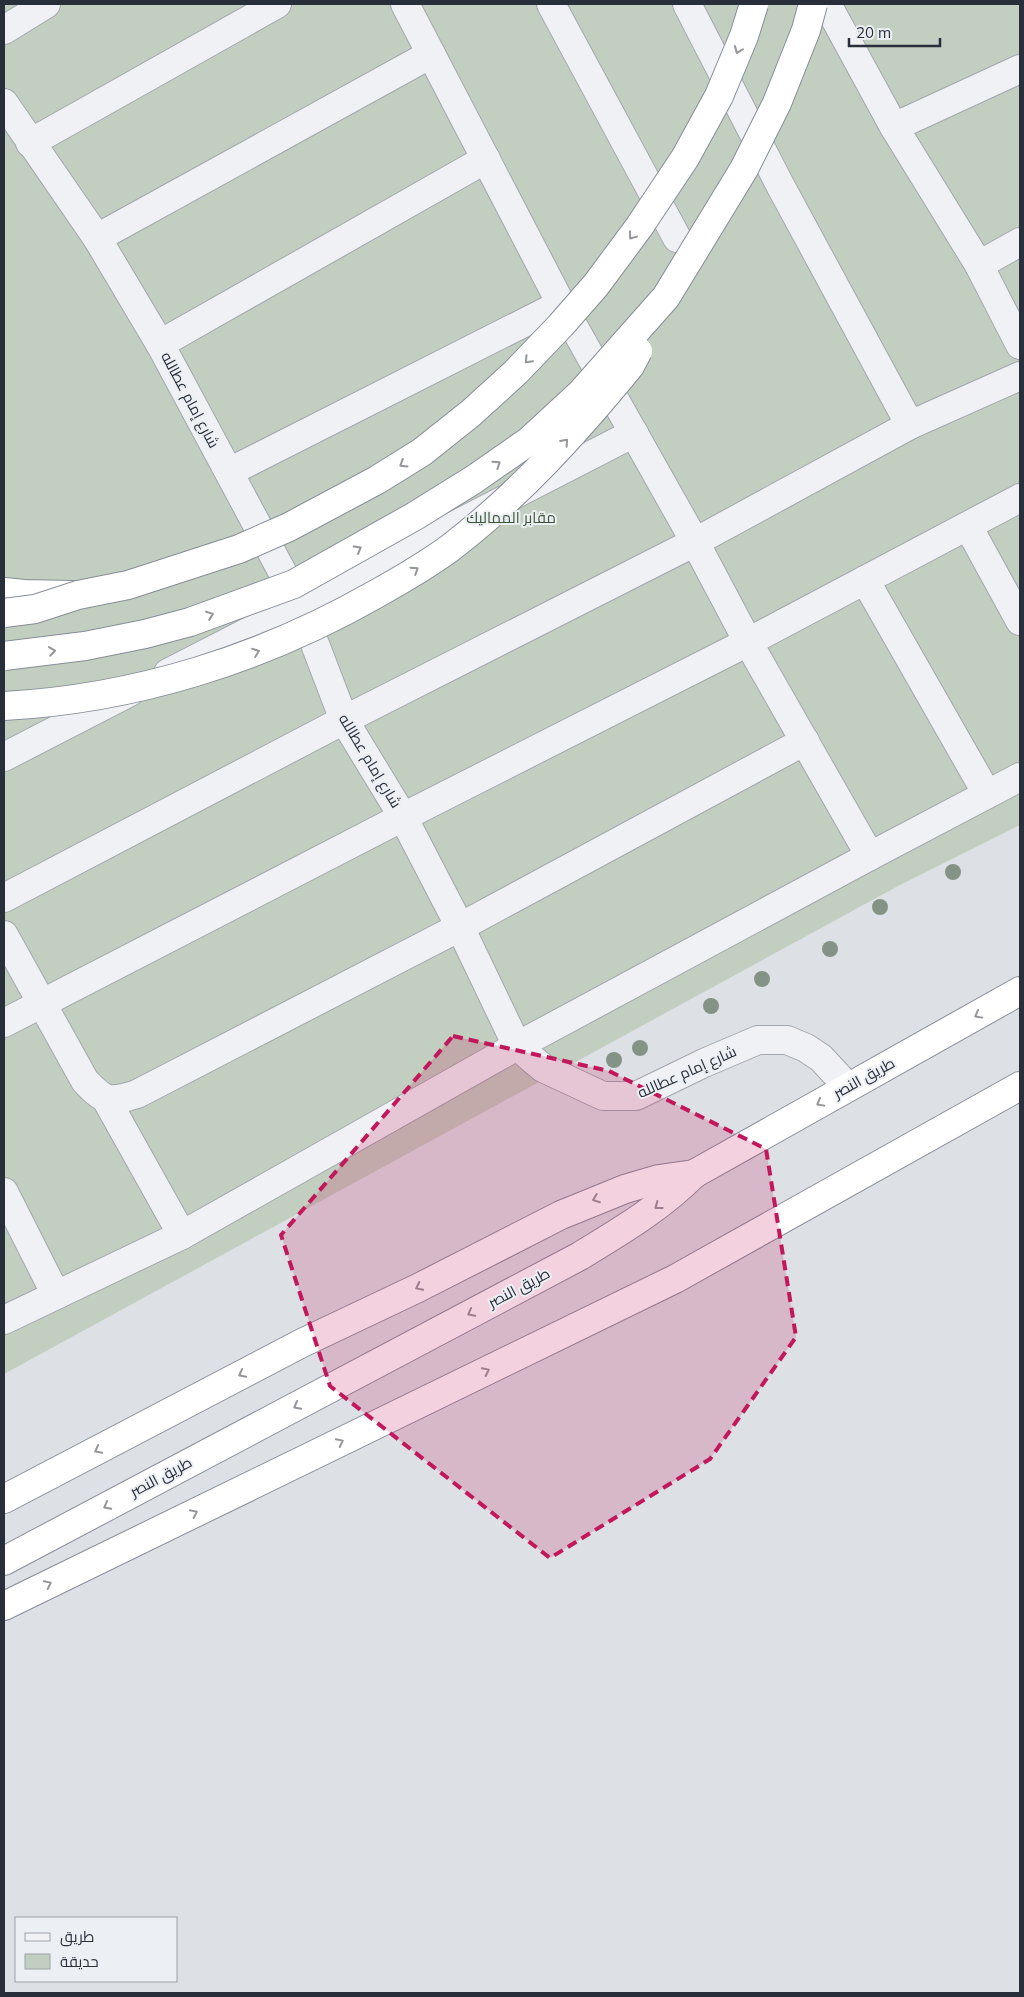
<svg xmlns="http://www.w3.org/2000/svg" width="1024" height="1997" font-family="Mulish,Cairo,sans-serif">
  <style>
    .green { fill: #c2cebf }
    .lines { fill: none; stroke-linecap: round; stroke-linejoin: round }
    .minor-casing { stroke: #a3a7ae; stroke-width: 30 }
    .highway-casing { stroke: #868d9a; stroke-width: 30 }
    .minor { stroke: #eff1f4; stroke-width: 28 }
    .highway { stroke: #fff; stroke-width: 28 }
    .highway-bridge-casing { stroke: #868d9a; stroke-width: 30; stroke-linecap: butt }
    .highway-bridge { stroke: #fff; stroke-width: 28 }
    .tree { fill: #849385 }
    .oneway { stroke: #94969c }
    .marked { fill: #c2185b; fill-opacity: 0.2; stroke: #c2185b; stroke-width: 4; stroke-dasharray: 10 6; stroke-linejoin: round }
    .labels { text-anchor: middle; stroke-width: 4; stroke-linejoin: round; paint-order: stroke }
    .street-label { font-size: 15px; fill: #282e3a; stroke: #eceff3 }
    .park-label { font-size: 15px; fill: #3c5437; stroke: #eceff3 }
  </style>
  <rect width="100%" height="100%" fill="#dde0e5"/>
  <path class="green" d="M4 4H1020V825L898 886 4 1374Z"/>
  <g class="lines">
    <defs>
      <g id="minor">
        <path d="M405 4 561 304 695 542 748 642 870 856"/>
        <path d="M551 4 677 238"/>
        <path d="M687 4 780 185 910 425"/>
        <path d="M827 4 894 127"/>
        <path d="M4 30 46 4"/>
        <path d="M1020 69 894 127 979 265 1020 345"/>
        <path d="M4 103 97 238 160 344 300 605 344 720 403 817 460 927 517 1046 543 1068 603 1096H636L704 1063 758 1040H787L806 1048 821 1058 848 1087"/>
        <path d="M30 143 277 4"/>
        <path d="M97 238 431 54"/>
        <path d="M979 265 1020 242"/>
        <path d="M160 344 486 159"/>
        <path d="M229 472 561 304"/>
        <path d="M968 526 1020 621"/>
        <path d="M865 580 987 794"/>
        <path d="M168 673 634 433"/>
        <path d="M4 757 130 692"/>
        <path d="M4 898 344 720 695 542 910 425 1020 376"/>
        <path d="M4 935 85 1081C105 1102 109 1103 137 1094L460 927 805 741"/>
        <path d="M4 1023 403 817 748 642 1020 498"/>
        <path d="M106 1099 182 1235"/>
        <path d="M4 1192 56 1295"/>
        <path d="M4 1320 182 1235 517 1046 870 856 1020 777"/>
      </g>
      <g id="highway">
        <path d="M4 592 24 594 72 595"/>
        <path d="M4 1499 302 1343 418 1288 561 1215 625 1189 659 1179 694 1174"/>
        <path d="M4 1561 580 1256C621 1231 660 1208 694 1174L1020 991"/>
        <path d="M4 1606 675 1279 1020 1086"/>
      </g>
    </defs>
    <use href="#minor" class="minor-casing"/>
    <use href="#highway" class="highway-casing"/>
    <use href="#minor" class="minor"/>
    <use href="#highway" class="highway"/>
    <defs>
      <g id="highway-bridge">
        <path d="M4 613 35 609 78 595 128 585 239 549 289 527 377 480 422 452 471 413 516 372 561 325 596 285 639 227 685 158 719 96 744 36 754 4"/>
        <path d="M4 656 85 646 145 634 190 622 294 584 415 516 473 480 529 441 581 393 666 297 744 169 777 103 806 30 813 4"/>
        <path d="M4 706C135 699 262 659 376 594 401 580 427 565 450 548 518 496 576 432 630 366L638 351"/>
      </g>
    </defs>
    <use href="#highway-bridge" class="highway-bridge-casing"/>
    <use href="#highway-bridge" class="highway-bridge"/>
  </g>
  <g class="tree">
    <circle cx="953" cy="872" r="8"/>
    <circle cx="880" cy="907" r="8"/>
    <circle cx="830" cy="949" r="8"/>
    <circle cx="762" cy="979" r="8"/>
    <circle cx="711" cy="1006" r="8"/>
    <circle cx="640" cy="1048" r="8"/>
    <circle cx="614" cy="1060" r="8"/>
  </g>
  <defs><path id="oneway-chevron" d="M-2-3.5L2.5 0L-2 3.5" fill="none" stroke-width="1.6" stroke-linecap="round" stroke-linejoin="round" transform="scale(1.25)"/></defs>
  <g class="oneway">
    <use href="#oneway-chevron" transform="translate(738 50) rotate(112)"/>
    <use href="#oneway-chevron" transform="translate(632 236) rotate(127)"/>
    <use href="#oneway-chevron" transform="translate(528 360) rotate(133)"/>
    <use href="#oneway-chevron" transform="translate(565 442) rotate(-48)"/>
    <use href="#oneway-chevron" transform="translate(403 464) rotate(148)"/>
    <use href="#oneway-chevron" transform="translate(497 464) rotate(-35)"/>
    <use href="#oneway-chevron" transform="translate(358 549) rotate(-30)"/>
    <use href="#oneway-chevron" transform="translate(415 570) rotate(-33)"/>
    <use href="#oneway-chevron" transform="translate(210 615) rotate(-21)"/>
    <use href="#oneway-chevron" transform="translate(52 651) rotate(-8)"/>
    <use href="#oneway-chevron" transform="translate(256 652) rotate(-20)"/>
    <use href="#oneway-chevron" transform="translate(978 1015) rotate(151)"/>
    <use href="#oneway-chevron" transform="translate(820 1103) rotate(151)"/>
    <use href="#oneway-chevron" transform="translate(596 1199) rotate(159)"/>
    <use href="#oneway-chevron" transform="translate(658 1206) rotate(143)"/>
    <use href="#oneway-chevron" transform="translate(419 1287) rotate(154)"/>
    <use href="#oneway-chevron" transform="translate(471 1313) rotate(152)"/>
    <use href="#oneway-chevron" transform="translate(486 1371) rotate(-26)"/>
    <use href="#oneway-chevron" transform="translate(242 1374) rotate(152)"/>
    <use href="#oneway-chevron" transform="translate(297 1406) rotate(152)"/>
    <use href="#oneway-chevron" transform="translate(340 1442) rotate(-26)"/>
    <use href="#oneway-chevron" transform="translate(98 1450) rotate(152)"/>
    <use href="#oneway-chevron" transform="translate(107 1506) rotate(152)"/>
    <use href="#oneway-chevron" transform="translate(194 1513) rotate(-26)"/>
    <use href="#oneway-chevron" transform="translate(48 1584) rotate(-26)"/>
  </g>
  <path class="marked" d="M453 1036 609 1071 766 1149 796 1337 710 1459 550 1558 330 1386 281 1235Z"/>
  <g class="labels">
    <g class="street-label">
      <text transform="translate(190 400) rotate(62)" y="5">شارع إمام عطالله</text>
      <text transform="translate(370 761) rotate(59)" y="5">شارع إمام عطالله</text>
      <text transform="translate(687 1072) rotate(-24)" y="5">شارع إمام عطالله</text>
      <text transform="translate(864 1078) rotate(-29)" y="5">طريق النصر</text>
      <text transform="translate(519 1288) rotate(-28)" y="5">طريق النصر</text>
      <text transform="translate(161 1477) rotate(-28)" y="5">طريق النصر</text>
    </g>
    <g class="park-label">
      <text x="511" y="523">مقابر المماليك</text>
    </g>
  </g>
  <rect width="1024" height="1997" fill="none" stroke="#282e3a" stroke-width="10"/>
  <rect x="15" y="1917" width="162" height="65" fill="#eceff3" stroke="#9ea2a9"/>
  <rect x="25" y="1933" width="25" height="8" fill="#eff1f4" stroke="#9ea2a9"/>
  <text x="60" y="1942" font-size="15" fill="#282e3a">طريق</text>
  <rect x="25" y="1954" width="25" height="15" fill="#c2cebf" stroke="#9ea2a9"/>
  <text x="60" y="1967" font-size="15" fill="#282e3a">حديقة</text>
  <path d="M849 38v8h91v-8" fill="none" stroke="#282e3a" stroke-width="2.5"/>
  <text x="856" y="38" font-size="15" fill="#282e3a" stroke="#eceff3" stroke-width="4" paint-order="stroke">20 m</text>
</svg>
